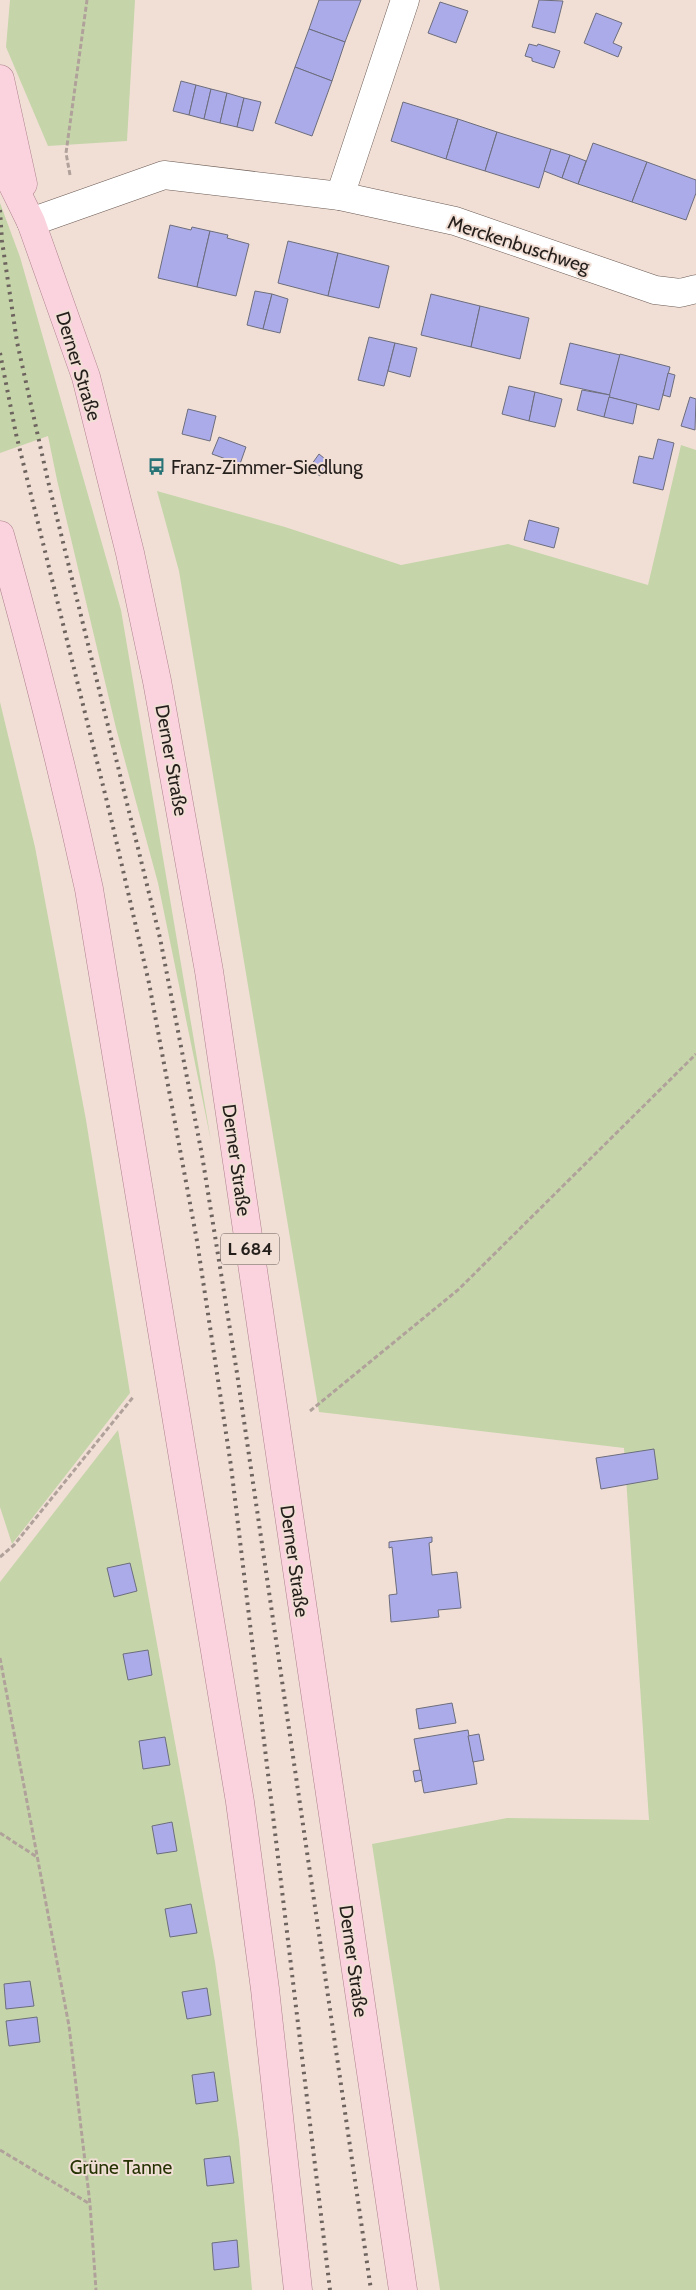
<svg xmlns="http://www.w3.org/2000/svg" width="696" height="2290" font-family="Cabin,sans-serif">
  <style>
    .green { fill: #c5d5a9 }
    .building { fill: #acabea; stroke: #6c6d7c }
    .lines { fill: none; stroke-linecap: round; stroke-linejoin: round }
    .minor-casing { stroke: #6a5a53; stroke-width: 29 }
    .major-casing { stroke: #ad818c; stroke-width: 29 }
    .path { stroke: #b0a29b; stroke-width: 3; stroke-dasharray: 5 2.5; stroke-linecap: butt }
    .minor { stroke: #fff; stroke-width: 28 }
    .major { stroke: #fad3de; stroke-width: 28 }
    .rail { stroke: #6e645f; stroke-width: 4; stroke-dasharray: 2.5 5; stroke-linecap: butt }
    .labels { text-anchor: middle; stroke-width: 4; stroke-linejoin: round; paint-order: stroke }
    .shield { fill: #f1dfd6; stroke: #625954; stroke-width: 1 }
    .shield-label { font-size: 18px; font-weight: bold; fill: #251f1c }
    .street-label { font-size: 19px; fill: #251f1c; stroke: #f1dfd6 }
    .poi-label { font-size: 19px; fill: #251f1c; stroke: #f1dfd6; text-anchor: start }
    .park-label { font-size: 19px; fill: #263303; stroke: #f1dfd6 }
  </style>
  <rect width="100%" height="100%" fill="#f1dfd6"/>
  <g class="green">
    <path d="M10 0H135L127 141 48 146 6 47Z"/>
    <path d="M0 203 20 257 121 610 211 1141 158 883 116 728 57 480 48 436 0 453Z"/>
    <path d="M681 445 696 450V2290H440L372 1844 507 1818 649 1820 624 1448 319 1412 179 571 157 491 285 527 401 565 508 544 648 585Z"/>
    <path d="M0 702 35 847 86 1120 130 1393 12 1544 0 1507Z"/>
    <path d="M118 1430 215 1962 239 2140 252 2290H0V1582Z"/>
  </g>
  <g class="building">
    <path d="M319 0H361L345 42 309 29Z"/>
    <path d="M539 0 563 1 555 33 532 27Z"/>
    <path d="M440 2 468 11 456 43 428 33Z"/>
    <path d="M596 13 622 23 613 43 622 47 618 57 584 43Z"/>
    <path d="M309 29 345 42 332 81 295 67Z"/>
    <path d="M529 44 537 46 538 44 560 51 554 68 532 61V58L525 56Z"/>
    <path d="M295 67 332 81 312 136 275 123Z"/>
    <path d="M181 81 196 85 189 115 173 111Z"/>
    <path d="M196 85 211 89 204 119 189 115Z"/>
    <path d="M211 89 227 93 220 123 204 119Z"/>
    <path d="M227 93 244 98 237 127 220 123Z"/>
    <path d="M244 98 261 102 253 131 237 127Z"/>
    <path d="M403 102 458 119 446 159 391 141Z"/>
    <path d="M458 119 497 132 485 171 446 159Z"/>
    <path d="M497 132 551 149 539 188 485 171Z"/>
    <path d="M593 143 647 162 632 202 578 184Z"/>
    <path d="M551 149 570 155 562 178 544 171Z"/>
    <path d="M570 155 586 161 578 184 562 178Z"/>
    <path d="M647 162 696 180V193L686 220 632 202Z"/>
    <path d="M170 225 191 230 192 227 210 231 197 287 158 278Z"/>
    <path d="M210 231 228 235 227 238 249 244 236 296 197 287Z"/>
    <path d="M288 241 338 253 328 296 278 283Z"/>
    <path d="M338 253 389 266 379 308 328 296Z"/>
    <path d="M255 291 272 294 263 329 247 325Z"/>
    <path d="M272 294 288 299 280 333 263 329Z"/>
    <path d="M431 294 480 306 471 347 421 335Z"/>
    <path d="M480 306 529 318 520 359 471 347Z"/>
    <path d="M369 337 395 343 384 386 358 380Z"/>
    <path d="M395 343 417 348 410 377 388 371Z"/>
    <path d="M570 343 620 355 610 395 560 384Z"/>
    <path d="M620 354 670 367 659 410 609 397Z"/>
    <path d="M668 373 675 375 670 397 663 395Z"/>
    <path d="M509 386 535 392 529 421 502 414Z"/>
    <path d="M582 390 610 395 604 417 577 410Z"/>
    <path d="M535 392 562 399 555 427 529 421Z"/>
    <path d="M609 397 637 404 633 424 604 417Z"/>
    <path d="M690 397 696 399 695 430 681 426Z"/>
    <path d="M188 409 216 416 210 441 182 434Z"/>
    <path d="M219 437 246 447 240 464 212 454Z"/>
    <path d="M658 439 674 443 663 490 633 483 639 456 653 459Z"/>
    <path d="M319 454 330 463 320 476 309 468Z"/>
    <path d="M529 520 559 528 554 548 524 540Z"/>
    <path d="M654 1449 658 1479 601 1489 596 1458Z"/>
    <path d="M432 1537V1542L429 1543 432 1575 457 1572 461 1608 438 1610 439 1617 391 1622 389 1595 397 1594 392 1547 389 1548V1542Z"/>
    <path d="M130 1563 137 1591 114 1597 107 1568Z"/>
    <path d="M148 1650 152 1675 128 1680 123 1654Z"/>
    <path d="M452 1703 456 1723 419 1729 416 1709Z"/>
    <path d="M468 1730 477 1784 424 1793 414 1739Z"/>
    <path d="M479 1734 484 1760 473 1762 468 1736Z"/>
    <path d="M165 1737 170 1765 143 1769 139 1741Z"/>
    <path d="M420 1770 422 1780 415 1782 413 1771Z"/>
    <path d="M172 1822 177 1851 157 1854 152 1826Z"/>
    <path d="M191 1904 197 1933 170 1937 165 1909Z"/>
    <path d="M30 1981 34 2006 6 2009 4 1984Z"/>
    <path d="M207 1988 211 2015 187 2019 182 1992Z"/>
    <path d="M37 2017 40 2042 9 2046 6 2021Z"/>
    <path d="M214 2072 218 2101 196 2104 192 2075Z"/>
    <path d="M230 2156 234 2183 207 2186 204 2159Z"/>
    <path d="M237 2240 239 2267 214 2270 212 2243Z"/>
  </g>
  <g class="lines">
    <defs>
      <g id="minor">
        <path d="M340 196 405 0"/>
        <path d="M31 222 164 175 340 196 455 221 655 290 680 293 696 289"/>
      </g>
      <g id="major">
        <path d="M0 79 23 184"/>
        <path d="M0 159 31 222 86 377 130 553 157 681 209 971 403 2290"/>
        <path d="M0 535C33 652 63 770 89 889L240 1802 265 1989 298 2290"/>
      </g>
    </defs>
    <use href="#minor" class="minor-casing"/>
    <use href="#major" class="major-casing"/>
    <g class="path">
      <path d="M70 175 66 153 87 0"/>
      <path d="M310 1411 459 1289 696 1054"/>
      <path d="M0 1557 14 1545 134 1396"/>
      <path d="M0 1658 69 2026 90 2204 96 2290"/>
      <path d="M0 1833 37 1857"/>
      <path d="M0 2150 90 2204"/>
    </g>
    <use href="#minor" class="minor"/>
    <use href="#major" class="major"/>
    <g class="rail">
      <path d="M0 210 2 241 17 342 48 481 160 938 202 1155 237 1373 371 2290"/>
      <path d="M0 353 16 434 110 814 149 983 197 1241 231 1466 330 2290"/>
    </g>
  </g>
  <defs>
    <symbol id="bus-bare" viewBox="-9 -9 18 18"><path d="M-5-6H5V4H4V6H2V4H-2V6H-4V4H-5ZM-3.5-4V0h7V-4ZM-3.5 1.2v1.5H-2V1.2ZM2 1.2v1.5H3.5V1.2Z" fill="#287376" stroke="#f1dfd6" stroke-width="2.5" paint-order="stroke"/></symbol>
  </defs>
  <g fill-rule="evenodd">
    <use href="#bus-bare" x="144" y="454" width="25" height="25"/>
  </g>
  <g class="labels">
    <rect class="shield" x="221" y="1233.5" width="58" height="31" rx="4"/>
    <g class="shield-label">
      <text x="250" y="1255">L 684</text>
    </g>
    <g class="street-label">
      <text transform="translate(519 244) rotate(18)" y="7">Merckenbuschweg</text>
      <text transform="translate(79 366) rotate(73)" y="7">Derner Straße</text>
      <text transform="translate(172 760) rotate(80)" y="7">Derner Straße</text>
      <text transform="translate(237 1160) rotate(82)" y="7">Derner Straße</text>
      <text transform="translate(295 1561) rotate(82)" y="7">Derner Straße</text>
      <text transform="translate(354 1961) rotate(82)" y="7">Derner Straße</text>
    </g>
    <g class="poi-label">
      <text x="171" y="474">Franz-Zimmer-Siedlung</text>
    </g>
    <g class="park-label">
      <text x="121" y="2174">Grüne Tanne</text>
    </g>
  </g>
</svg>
